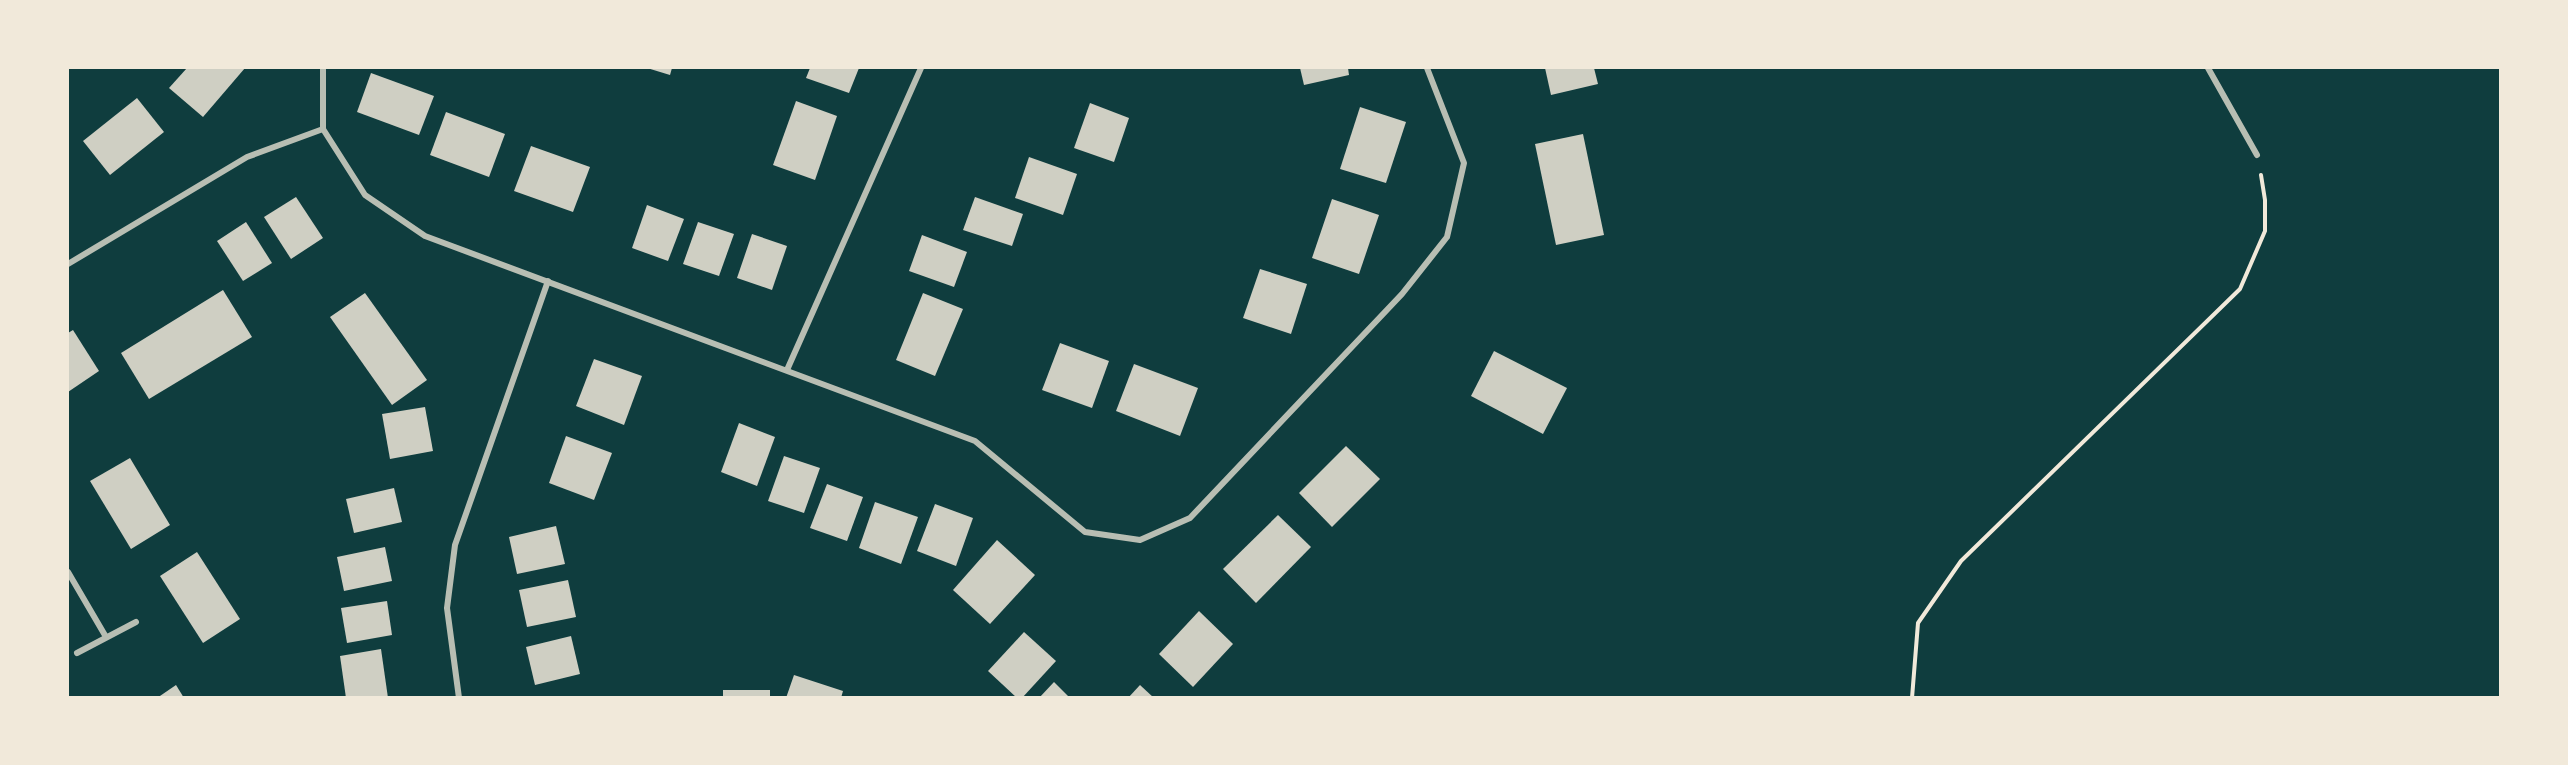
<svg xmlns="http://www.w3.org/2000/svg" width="2568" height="765" font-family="Lato,sans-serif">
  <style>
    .building { fill: #cfcfc3 }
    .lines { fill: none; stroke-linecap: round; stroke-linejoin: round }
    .path { stroke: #f1e9da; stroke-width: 4 }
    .minor { stroke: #b8beb3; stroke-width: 6 }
  </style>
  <rect width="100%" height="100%" fill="#0f3d3e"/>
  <g class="building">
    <path d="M187 68H245L203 117 169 88Z"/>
    <path d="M647 68H672L670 75Z"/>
    <path d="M810 68H859L849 93 806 78Z"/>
    <path d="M1300 68H1348L1349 75 1304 85Z"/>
    <path d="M1545 68H1594L1598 84 1551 95Z"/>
    <path d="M371 73 434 96 419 135 357 112Z"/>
    <path d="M137 98 164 132 110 175 83 141Z"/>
    <path d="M796 101 837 116 815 180 773 165Z"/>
    <path d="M1090 103 1129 118 1114 162 1074 148Z"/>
    <path d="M1360 107 1406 122 1386 183 1340 169Z"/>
    <path d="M446 112 505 134 489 177 430 155Z"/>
    <path d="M1583 134 1604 235 1556 245 1535 144Z"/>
    <path d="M531 146 590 167 573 212 514 191Z"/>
    <path d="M1029 157 1077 174 1063 215 1015 198Z"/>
    <path d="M296 197 323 238 291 259 264 217Z"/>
    <path d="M975 197 1023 214 1012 246 963 230Z"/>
    <path d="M1332 199 1379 215 1359 274 1312 258Z"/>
    <path d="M647 205 684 219 668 261 632 248Z"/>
    <path d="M246 222 272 263 243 281 217 241Z"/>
    <path d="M698 222 734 234 719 276 683 264Z"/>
    <path d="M752 234 787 246 772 290 737 278Z"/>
    <path d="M922 235 967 252 954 287 909 271Z"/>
    <path d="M1260 269 1307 284 1291 334 1243 318Z"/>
    <path d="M223 290 252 337 149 399 121 353Z"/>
    <path d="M365 293 427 380 392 405 330 317Z"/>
    <path d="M923 293 963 309 935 376 896 360Z"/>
    <path d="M73 330 99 371 68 392V333Z"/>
    <path d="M1060 343 1109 361 1092 408 1042 390Z"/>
    <path d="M1494 351 1567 388 1543 434 1471 396Z"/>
    <path d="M594 359 642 376 624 425 576 406Z"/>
    <path d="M1134 364 1198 388 1180 436 1116 411Z"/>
    <path d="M425 407 433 451 390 459 382 414Z"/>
    <path d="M739 423 775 437 757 486 721 472Z"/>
    <path d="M566 436 612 453 594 500 549 483Z"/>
    <path d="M1346 446 1380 479 1332 527 1299 493Z"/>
    <path d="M784 456 820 468 804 513 768 501Z"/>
    <path d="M130 458 170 525 131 549 90 481Z"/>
    <path d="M827 484 863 497 847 541 810 528Z"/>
    <path d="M394 488 402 522 354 533 346 499Z"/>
    <path d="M875 502 918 517 901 564 859 548Z"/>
    <path d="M935 504 973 518 956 566 917 551Z"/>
    <path d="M1278 515 1311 547 1256 603 1223 569Z"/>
    <path d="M556 526 565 564 517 574 509 537Z"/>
    <path d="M997 540 1035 575 990 624 953 590Z"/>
    <path d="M385 547 392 581 344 591 337 557Z"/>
    <path d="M197 552 240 619 203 643 160 576Z"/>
    <path d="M568 580 576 617 527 627 519 590Z"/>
    <path d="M387 601 392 635 347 643 341 608Z"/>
    <path d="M1199 611 1233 644 1193 687 1159 654Z"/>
    <path d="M1024 632 1056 661 1022 698H1017L988 671Z"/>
    <path d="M571 636 580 674 535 685 526 647Z"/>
    <path d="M381 649 388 698H346L340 656Z"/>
    <path d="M794 675 843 691 841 698H786Z"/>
    <path d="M1054 682 1070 698H1039Z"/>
    <path d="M176 685 184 698H157Z"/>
    <path d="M1140 685 1154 698H1128Z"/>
    <rect x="723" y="690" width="47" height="8"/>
  </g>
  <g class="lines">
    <path class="path" d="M1912 698 1918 623 1961 561 2240 289 2265 231V200L2261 175"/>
    <g class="minor">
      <path d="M323 68V129L365 195 425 236 975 441 1085 532 1140 540 1190 518 1402 294 1447 237 1464 163 1427 68"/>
      <path d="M2208 68 2257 155"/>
      <path d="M68 264 247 157 323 129"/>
      <path d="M787 370 921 68"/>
      <path d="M68 572 106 637"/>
      <path d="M77 653 136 622"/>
      <path d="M459 698 447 608 455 545 548 281"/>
    </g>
  </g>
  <rect width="2568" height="765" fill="none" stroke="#f1e9da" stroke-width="138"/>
</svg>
